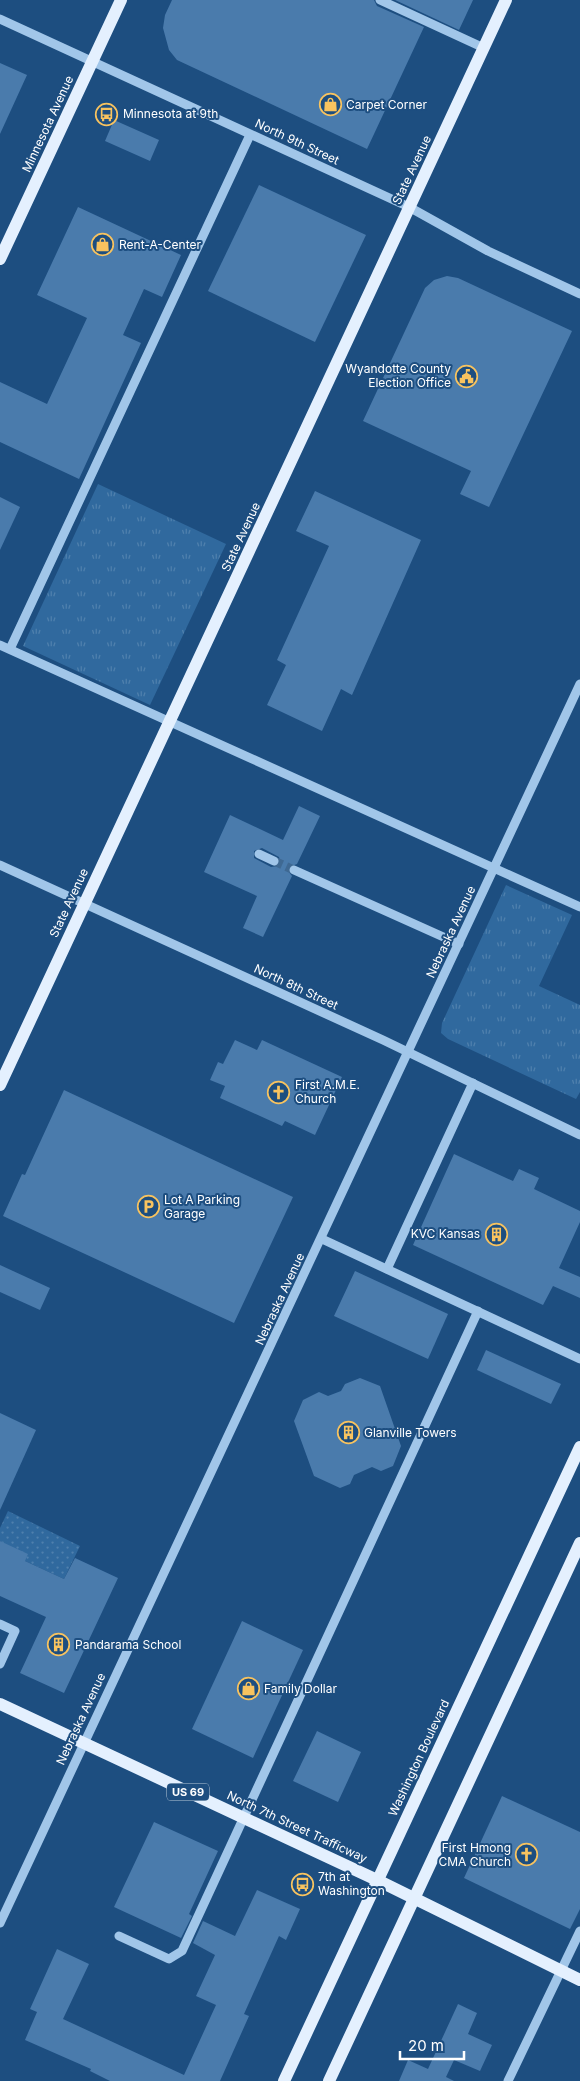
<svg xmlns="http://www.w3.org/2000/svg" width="580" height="2081" font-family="Inter,sans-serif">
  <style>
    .grass { fill: url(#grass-tufts) }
    .park { fill: url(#park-dots) }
    .building { fill: #4a7bac; fill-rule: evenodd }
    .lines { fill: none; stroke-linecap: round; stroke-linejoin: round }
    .minor-tunnel { stroke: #3f6993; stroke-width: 9; stroke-dasharray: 9 4.5; stroke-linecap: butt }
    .minor { stroke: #a1c6e9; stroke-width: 9 }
    .major { stroke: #e4f0fe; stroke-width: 12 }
    .labels { text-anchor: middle; stroke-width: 4; stroke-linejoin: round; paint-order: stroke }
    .shield { fill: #1d4e80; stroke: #bbcad9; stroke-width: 1 }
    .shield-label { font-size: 11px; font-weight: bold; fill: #fff }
    .poi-label { font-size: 12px; fill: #fff; stroke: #1d4e80; text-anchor: start }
    .street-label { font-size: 12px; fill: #fff; stroke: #1d4e80 }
  </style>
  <defs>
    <pattern id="grass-tufts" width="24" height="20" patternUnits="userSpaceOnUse" patternTransform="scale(1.25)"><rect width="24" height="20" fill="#30699e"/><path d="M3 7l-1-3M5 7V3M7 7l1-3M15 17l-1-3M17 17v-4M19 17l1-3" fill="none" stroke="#4f80ad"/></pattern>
    <pattern id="park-dots" width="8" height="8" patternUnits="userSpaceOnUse" patternTransform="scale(1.25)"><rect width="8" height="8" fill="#30699e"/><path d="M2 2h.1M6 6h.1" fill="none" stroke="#4f80ad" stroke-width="1.8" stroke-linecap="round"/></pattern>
  </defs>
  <rect width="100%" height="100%" fill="#1d4e80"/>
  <g class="grass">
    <path d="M98 484 226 544 150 705 23 646Z"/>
    <path d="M506 885 572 915 539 986 580 1005V1092L576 1099 448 1039 441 1033 442 1023Z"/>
  </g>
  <path class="park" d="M8 1511 80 1546 64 1579 25 1561 0 1541V1528Z"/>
  <g class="building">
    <path d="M172 0H374L377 6 424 27 367 149 177 60 169 50 163 28 165 15Z"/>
    <path d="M395 0H473L459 30Z"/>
    <path d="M0 63 27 75 0 134Z"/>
    <path d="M114 120 159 140 150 161 105 141Z"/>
    <path d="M259 185 366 235 315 342 208 291Z"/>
    <path d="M78 207 181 255 162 297 144 289 123 335 141 343 79 479 0 442V382L47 404 87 318 37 295Z"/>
    <path d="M447 276 458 278 572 331 489 507 460 494 471 471 363 421 425 288 434 280Z"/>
    <path d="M315 491 421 540 352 695 341 689 322 731 267 705 286 665 277 660 329 546 296 531Z"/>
    <path d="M0 497 20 507 0 550Z"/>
    <path d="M299 806 320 816 297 864 289 867 288 871 292 876 263 937 243 928 257 896 204 872 230 815 283 840ZM262 848 279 857 280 861 278 866 271 867 254 858V851Z"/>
    <path d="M235 1040 257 1050 262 1040 342 1077 315 1135 285 1121 282 1126 220 1098 225 1086 210 1080 218 1062 223 1064Z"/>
    <path d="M64 1090 293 1197 234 1323 3 1216 22 1174 25 1175Z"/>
    <path d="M454 1154 513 1181 519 1169 539 1178 534 1189 580 1211V1222L559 1268 580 1277V1298L553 1286 543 1305 413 1245Z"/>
    <path d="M0 1265 50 1288 40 1310 0 1292Z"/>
    <path d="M355 1271 448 1314 428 1359 334 1316Z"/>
    <path d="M486 1350 561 1384 551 1404 477 1370Z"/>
    <path d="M360 1378 380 1386 401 1446 393 1466 381 1471 372 1467 354 1475 350 1484 340 1488 314 1476 294 1421 303 1400 319 1392 328 1396 341 1391 345 1384Z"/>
    <path d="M0 1413 36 1430 0 1510Z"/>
    <path d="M0 1541 28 1554 25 1561 64 1579 75 1558 118 1578 64 1693 20 1673 46 1617 0 1596Z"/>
    <path d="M242 1621 303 1650 253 1758 192 1729Z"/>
    <path d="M317 1731 361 1752 338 1802 293 1781Z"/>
    <path d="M502 1796 580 1832V1909L570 1929 464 1878Z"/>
    <path d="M154 1822 218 1851 189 1914 192 1916 181 1938 114 1907Z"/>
    <path d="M257 1890 300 1909 286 1940 279 1936 244 2014 249 2016 220 2081H110L90 2071 91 2069 25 2040 37 2012 30 2009 57 1949 89 1964 63 2019 184 2075 216 2005 196 1996 215 1955 193 1943 203 1921 235 1936Z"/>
    <path d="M458 2004 477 2013 468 2034 492 2045 480 2071 454 2060 446 2077 454 2081H399L408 2060 428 2069Z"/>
  </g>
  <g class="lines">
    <path class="minor-tunnel" d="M274 861 294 870"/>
    <g class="minor">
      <path d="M380 0 484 48"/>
      <path d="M0 19 409 207 488 251 580 294"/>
      <path d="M0 645 580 907"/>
      <path d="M10 649 250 135"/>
      <path d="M259 854 274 861"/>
      <path d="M0 865 383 1040 580 1135"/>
      <path d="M294 870 459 944"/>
      <path d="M322 1239 580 1359"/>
      <path d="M387 1269 473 1083"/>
      <path d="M0 1624 15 1631 0 1664"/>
      <path d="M0 1923 580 684"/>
      <path d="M119 1936 169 1959 182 1951 478 1311"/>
      <path d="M508 2081 580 1931"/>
    </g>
    <g class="major">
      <path d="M0 259 121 0"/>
      <path d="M0 1085 506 0"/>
      <path d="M0 1704 377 1880 580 1980"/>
      <path d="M284 2081 580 1447"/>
      <path d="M329 2081 580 1543"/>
    </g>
  </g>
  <defs>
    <symbol id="shop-ring" viewBox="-11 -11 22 22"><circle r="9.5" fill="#1d4e80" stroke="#f8c35f" stroke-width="1.5"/><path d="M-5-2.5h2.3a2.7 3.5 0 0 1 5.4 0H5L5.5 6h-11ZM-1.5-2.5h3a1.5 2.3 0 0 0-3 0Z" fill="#f8c35f"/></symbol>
    <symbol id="bus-ring" viewBox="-11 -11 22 22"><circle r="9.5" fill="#1d4e80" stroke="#f8c35f" stroke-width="1.5"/><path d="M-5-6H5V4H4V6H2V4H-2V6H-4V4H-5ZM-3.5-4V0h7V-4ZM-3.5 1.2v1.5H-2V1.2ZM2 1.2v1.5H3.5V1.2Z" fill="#f8c35f"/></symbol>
    <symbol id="civic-ring" viewBox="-11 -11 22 22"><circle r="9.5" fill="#1d4e80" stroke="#f8c35f" stroke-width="1.5"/><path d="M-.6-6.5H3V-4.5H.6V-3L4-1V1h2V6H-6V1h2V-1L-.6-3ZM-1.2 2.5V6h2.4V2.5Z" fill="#f8c35f"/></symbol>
    <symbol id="church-ring" viewBox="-11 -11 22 22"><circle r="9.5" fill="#1d4e80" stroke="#f8c35f" stroke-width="1.5"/><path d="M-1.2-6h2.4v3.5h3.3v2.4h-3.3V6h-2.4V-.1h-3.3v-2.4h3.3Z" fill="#f8c35f"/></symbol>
    <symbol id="parking-ring" viewBox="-11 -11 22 22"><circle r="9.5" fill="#1d4e80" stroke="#f8c35f" stroke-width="1.5"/><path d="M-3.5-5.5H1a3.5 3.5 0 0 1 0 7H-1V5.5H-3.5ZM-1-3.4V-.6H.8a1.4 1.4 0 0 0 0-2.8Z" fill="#f8c35f"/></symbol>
    <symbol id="building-ring" viewBox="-11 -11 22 22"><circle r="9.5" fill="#1d4e80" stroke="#f8c35f" stroke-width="1.5"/><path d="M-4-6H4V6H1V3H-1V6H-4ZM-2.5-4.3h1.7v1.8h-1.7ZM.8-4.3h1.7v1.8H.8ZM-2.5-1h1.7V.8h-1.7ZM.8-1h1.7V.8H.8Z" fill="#f8c35f"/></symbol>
  </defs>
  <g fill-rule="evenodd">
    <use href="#shop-ring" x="318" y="92" width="25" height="25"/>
    <use href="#bus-ring" x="94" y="102" width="25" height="25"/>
    <use href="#shop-ring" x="90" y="232" width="25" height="25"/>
    <use href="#civic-ring" x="454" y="364" width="25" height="25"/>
    <use href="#church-ring" x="266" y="1080" width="25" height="25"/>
    <use href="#parking-ring" x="136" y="1194" width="25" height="25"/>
    <use href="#building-ring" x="484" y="1222" width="25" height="25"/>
    <use href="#building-ring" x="336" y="1420" width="25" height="25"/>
    <use href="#building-ring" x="46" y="1632" width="25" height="25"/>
    <use href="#shop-ring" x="236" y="1676" width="25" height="25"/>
    <use href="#church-ring" x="514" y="1842" width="25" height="25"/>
    <use href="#bus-ring" x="290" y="1872" width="25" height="25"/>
  </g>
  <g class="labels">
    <rect class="shield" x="167" y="1783.5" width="42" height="17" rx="4"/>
    <g class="shield-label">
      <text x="188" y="1796">US 69</text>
    </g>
    <g class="poi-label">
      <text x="346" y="109">Carpet Corner</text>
      <text x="123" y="118">Minnesota at 9th</text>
      <text x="119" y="249">Rent-A-Center</text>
      <text x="451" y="373" text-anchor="end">Wyandotte County<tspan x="451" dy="14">Election Office</tspan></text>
      <text x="295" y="1089">First A.M.E.<tspan x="295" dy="14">Church</tspan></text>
      <text x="164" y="1204">Lot A Parking<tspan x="164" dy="14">Garage</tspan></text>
      <text x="480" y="1238" text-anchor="end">KVC Kansas</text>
      <text x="364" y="1437">Glanville Towers</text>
      <text x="75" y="1649">Pandarama School</text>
      <text x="264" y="1693">Family Dollar</text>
      <text x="511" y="1852" text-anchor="end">First Hmong<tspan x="511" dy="14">CMA Church</tspan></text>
      <text x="318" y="1881">7th at<tspan x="318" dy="14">Washington</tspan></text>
    </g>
    <g class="street-label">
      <text transform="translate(48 124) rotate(-65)" y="4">Minnesota Avenue</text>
      <text transform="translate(297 142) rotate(25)" y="4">North 9th Street</text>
      <text transform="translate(412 170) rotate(-65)" y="4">State Avenue</text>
      <text transform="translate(241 537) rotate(-65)" y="4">State Avenue</text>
      <text transform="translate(69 903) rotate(-65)" y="4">State Avenue</text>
      <text transform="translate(451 932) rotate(-65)" y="4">Nebraska Avenue</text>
      <text transform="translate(296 987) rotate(25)" y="4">North 8th Street</text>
      <text transform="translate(280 1299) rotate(-65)" y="4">Nebraska Avenue</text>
      <text transform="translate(81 1719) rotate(-65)" y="4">Nebraska Avenue</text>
      <text transform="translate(419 1758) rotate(-65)" y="4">Washington Boulevard</text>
      <text transform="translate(297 1827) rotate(25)" y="4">North 7th Street Trafficway</text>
    </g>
  </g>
  <path d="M400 2051v8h64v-8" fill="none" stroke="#ffffff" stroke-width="2.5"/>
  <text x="408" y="2051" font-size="15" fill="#ffffff" stroke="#1d4e80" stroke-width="4" paint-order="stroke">20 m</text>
</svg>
